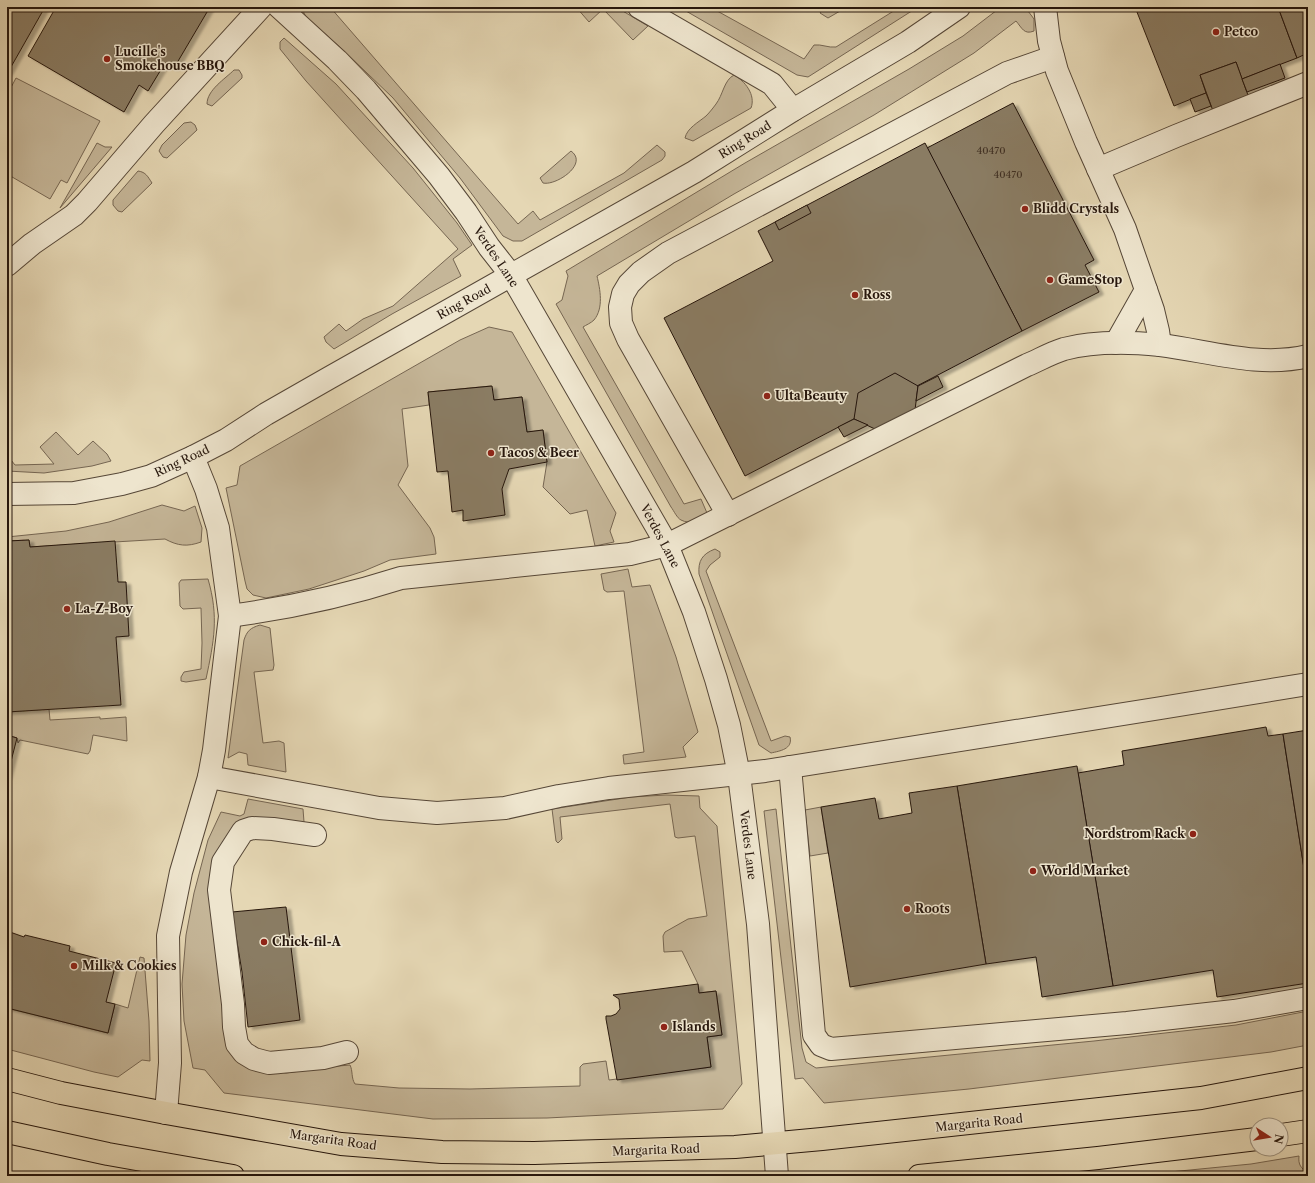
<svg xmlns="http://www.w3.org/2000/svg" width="1315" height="1183" font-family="'Libre Caslon Text',serif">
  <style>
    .green { fill: #c5b698; stroke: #766652 }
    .building { fill: #8a7b64; stroke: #27170d; filter: url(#shadow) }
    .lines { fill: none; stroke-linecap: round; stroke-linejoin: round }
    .minor-casing { stroke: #564737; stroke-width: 24 }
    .major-casing { stroke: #27170d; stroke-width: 24 }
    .minor { stroke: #eee5ce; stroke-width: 22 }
    .major { stroke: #e5d7b4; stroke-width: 22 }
    .poi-dot { fill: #8f2418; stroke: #eee5ce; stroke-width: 1.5 }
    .labels { text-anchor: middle; stroke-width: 3; stroke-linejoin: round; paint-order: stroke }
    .number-label { font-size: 10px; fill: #403023 }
    .poi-label { font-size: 12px; font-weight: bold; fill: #27170d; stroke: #eee5ce; text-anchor: start }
    .street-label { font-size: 12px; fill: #27170d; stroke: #eee5ce }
  </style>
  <defs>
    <filter id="shadow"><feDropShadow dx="4.5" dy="2.5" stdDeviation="1" flood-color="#0004"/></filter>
  </defs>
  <rect width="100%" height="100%" fill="#e5d7b4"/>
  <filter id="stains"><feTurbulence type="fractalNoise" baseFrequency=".005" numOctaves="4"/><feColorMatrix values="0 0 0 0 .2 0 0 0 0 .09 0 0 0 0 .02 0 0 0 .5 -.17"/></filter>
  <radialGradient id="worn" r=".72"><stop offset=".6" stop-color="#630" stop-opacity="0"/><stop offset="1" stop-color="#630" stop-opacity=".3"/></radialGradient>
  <g class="green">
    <path d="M301 7H330L518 224 533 211 540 220 624 173 657 145 665 152V156L662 160 522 241H513L503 236 460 178 393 98 342 49 306 17Z"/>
    <path d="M576 7H616L648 26 633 40 603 9 589 22Z"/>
    <path d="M679 7H710L804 59 814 45C822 44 828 48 836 47L900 7H918L808 77 797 75Z"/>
    <path d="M824 7H847L828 18 820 13Z"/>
    <path d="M1001 7H1025L1034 19V31C1024 35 1022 28 1016 21L974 53 874 115 734 194 597 276C600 289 604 308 594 320 591 323 586 325 583 327L684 504 701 499 707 513C702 520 690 525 681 520 677 518 674 511 671 507L556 304 562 300 568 276 566 271 745 163 909 69 963 36Z"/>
    <path d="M284 38 336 84 413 168 457 223 472 245 453 259 461 276 392 314 334 349 326 342 324 337 339 324 346 331 363 319 393 306 458 249 306 81 280 49V42Z"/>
    <path d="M234 70H239L242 75V78L212 106 207 104C207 90 225 79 234 70Z"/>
    <path d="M734 75C745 81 756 95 751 108L693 141 685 138C687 128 699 122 706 116 710 112 713 108 716 104 723 95 724 80 734 75Z"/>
    <path d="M16 78 100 121 67 183 61 180 50 199 7 174V95Z"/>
    <path d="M191 122 195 125 197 130 167 158 163 157 159 151 162 145 184 123Z"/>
    <path d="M97 143 105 147H112L60 208Z"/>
    <path d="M571 151C589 164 556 186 543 183L540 178Z"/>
    <path d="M138 171C146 172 148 177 152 183L122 212 118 211 113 205V200Z"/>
    <path d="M489 327 512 332 616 513 610 531 614 542 595 546 587 510 570 514 543 487 547 462 543 430 527 432 522 397 494 400 491 386 428 392 429 405 402 409 408 466 398 485 430 528 434 537 436 554 390 560 364 571 309 589 266 598 253 595 247 589 245 581 226 488 237 485 240 466 460 340Z"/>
    <path d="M56 432 78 455 93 441 107 454 111 461 92 466 44 473 7 471V455L15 465 54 464 40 447Z"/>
    <path d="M162 505 184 511 195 506 202 528 201 542C187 547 178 546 165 539L30 547 29 540 7 541V537L66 531 109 522Z"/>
    <path d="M715 549 720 552V557L710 565 706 571 771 741 785 736 790 737C793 749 780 751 771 753L759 745 699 574C698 561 702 554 715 549Z"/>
    <path d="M628 569 632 587 650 585 676 657 698 732 683 747 686 757 624 764 623 755 644 752 624 591 607 592 604 590 601 574Z"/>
    <path d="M208 579C219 617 214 641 206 679L186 682 181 681V677L184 672 201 669 202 643 201 608 183 609 180 606 179 583 181 580Z"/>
    <path d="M260 625 270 628 274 665 273 670 254 672 263 743 279 741 284 743 286 772 248 765 247 754 239 752 228 758 244 640C247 631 250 628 260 625Z"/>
    <path d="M49 709 50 720 100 717V719L126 717 127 741 93 735 90 751 88 754 20 740 18 743 17 738 7 735V712Z"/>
    <path d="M666 795 699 796 700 808 717 826 742 1084 723 1109 547 1118 433 1119 224 1093 205 1070 193 1068 184 1021 182 984 186 935 194 893 208 840 221 812 240 816 244 814 248 799 303 809 304 822 300 826H294L226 847 228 1004 262 1069 286 1073 327 1067 350 1065C353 1071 351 1078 355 1084L399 1088 470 1089 580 1086V1067L583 1064 606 1061 609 1080 711 1067 707 1037 722 1035 716 991 699 993 698 984 682 951 664 952 663 936 665 932 688 919 707 916 695 836 678 838 675 837 670 804 560 817 562 839 558 843 556 841 552 809 631 797Z"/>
    <path d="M821 807 828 853 810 856 805 810Z"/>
    <path d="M776 809 802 1048 806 1062 816 1068 1094 1041 1236 1025 1308 1011V1045L1271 1052 969 1089 824 1103 803 1078 795 1079 764 811Z"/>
    <path d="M140 957 144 958 149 1021 150 1061 142 1060 118 1077 94 1072 7 1049V1008L108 1033 115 1004 128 1008Z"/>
    <path d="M1299 1156C1298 1165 1301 1168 1308 1173V1176H1129L1251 1164Z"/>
  </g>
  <g class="building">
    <path d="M7 7H45L7 74Z"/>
    <path d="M56 7H210L174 68 165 63 148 91 139 85 124 112 28 56Z"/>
    <path d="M1135 7H1278L1297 58 1242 79 1236 62 1200 75 1206 93 1174 106Z"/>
    <path d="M1278 7H1308V53L1297 58Z"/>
    <path d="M1236 62 1249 98 1213 111 1200 75Z"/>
    <path d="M1280 64 1285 78 1247 92 1242 79Z"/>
    <path d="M1206 93 1211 106 1195 112 1190 99Z"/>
    <path d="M1013 103 1094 260 1085 265 1099 292 1022 331 927 148Z"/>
    <path d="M925 143 1022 331 745 476 664 318 773 261 758 231Z"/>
    <path d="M807 205 811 213 779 230 775 222Z"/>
    <path d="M895 373 918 386 915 410 877 430 854 419 858 393Z"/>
    <path d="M938 376 943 387 916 401 918 386Z"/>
    <path d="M492 386 494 400 522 397 527 432 543 430 547 462 509 469 502 489 505 515 463 521V510L452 512 448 471 437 472 428 392Z"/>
    <path d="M854 419 868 425 844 437 838 427Z"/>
    <path d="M29 540 30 547 115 541 118 582H126L129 636 116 637 121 705 7 712V541Z"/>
    <path d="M1266 727 1268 736 1283 734 1308 894V983L1217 997 1213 970 1113 986 1078 773 1124 765 1122 751Z"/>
    <path d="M1308 730V894L1283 734Z"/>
    <path d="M7 735 17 738 7 777Z"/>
    <path d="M1077 766 1113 986 1042 997 1036 957 986 964 957 786Z"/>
    <path d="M957 786 986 964 850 987 821 807 875 798 879 819 912 813 909 793Z"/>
    <path d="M286 907 300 1020 248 1027 242 972 232 912Z"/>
    <path d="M7 931 24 937 25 935 70 946 69 951 116 963 106 1002 115 1004 108 1033 7 1008Z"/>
    <path d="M698 984 699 993 716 991 722 1035 707 1037 711 1067 617 1080 606 1019V1016H611L616 1014 620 1009 619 999 613 995Z"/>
  </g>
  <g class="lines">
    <defs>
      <g id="minor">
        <path d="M279 7 337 60 366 90 439 176 466 212 489 247 511 275 667 545 694 612 716 679 729 725 739 775 758 924 777 1176"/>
        <path d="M639 7 772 84 793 110"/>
        <path d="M1045 7 1049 41 1057 71 1086 142 1125 229 1153 310 1158 331 1160 345"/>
        <path d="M1098 169 1176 136 1308 83"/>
        <path d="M7 265 32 244 74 215 87 202 154 124 261 7"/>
        <path d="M1116 343 1146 290"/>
        <path d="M7 494 74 493 122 484 151 476 193 457 226 440 266 414 329 378 694 172 793 110 908 42 959 7"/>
        <path d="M728 515 628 339 621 323 620 307 623 294 629 284 641 272 668 253 1007 73 1053 57"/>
        <path d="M230 616C288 608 345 596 401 578L630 554 667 545 1027 365C1039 360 1051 353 1064 349 1094 341 1129 342 1160 345 1209 351 1259 368 1308 356"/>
        <path d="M790 767 814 1035 821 1045 831 1049 1127 1023 1234 1011 1308 998"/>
        <path d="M209 777 379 808 437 813 505 808 559 796 609 788 765 771 1161 708 1308 684"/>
        <path d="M315 835 273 829 252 828 243 831 223 862 219 890 233 1004 234 1027 237 1044 244 1053 254 1059 269 1063 323 1058 347 1052"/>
        <path d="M166 1113 170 1063 168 936 181 872 209 777 214 750 230 616 218 528 206 489 193 457"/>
      </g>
      <g id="major">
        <path d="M7 1079 61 1093 166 1113 341 1144 442 1152 534 1153 735 1147 822 1139 1201 1098 1308 1078"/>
        <path d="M7 1132 108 1154 233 1176"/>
        <path d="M1281 1135 1308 1131"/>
        <path d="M919 1176 1098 1158 1257 1139"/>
      </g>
    </defs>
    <use href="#minor" class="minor-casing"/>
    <use href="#major" class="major-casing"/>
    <use href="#minor" class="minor"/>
    <use href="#major" class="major"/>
  </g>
  <g class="poi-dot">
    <circle cx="1216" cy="32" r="4"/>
    <circle cx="107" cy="59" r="4"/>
    <circle cx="1025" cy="209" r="4"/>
    <circle cx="1050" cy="280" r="4"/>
    <circle cx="855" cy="295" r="4"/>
    <circle cx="767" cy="396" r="4"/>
    <circle cx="491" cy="453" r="4"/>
    <circle cx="67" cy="609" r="4"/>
    <circle cx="1193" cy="834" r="4"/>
    <circle cx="1033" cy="871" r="4"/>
    <circle cx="907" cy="909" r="4"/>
    <circle cx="264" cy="942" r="4"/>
    <circle cx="74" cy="966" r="4"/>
    <circle cx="664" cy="1027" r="4"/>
  </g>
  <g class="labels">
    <g class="number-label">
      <text x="991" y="154">40470</text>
      <text x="1008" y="178">40470</text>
    </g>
    <g class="poi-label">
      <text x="1224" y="36">Petco</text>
      <text x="115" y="56">Lucille's<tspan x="115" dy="14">Smokehouse BBQ</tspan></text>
      <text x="1033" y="213">Blidd Crystals</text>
      <text x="1058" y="284">GameStop</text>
      <text x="863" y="299">Ross</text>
      <text x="775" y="400">Ulta Beauty</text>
      <text x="499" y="457">Tacos &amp; Beer</text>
      <text x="75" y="613">La-Z-Boy</text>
      <text x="1185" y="838" text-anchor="end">Nordstrom Rack</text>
      <text x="1041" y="875">World Market</text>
      <text x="915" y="913">Roots</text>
      <text x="272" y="946">Chick-fil-A</text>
      <text x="82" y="970">Milk &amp; Cookies</text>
      <text x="672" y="1031">Islands</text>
    </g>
    <g class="street-label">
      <text transform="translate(745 140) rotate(-32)" y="4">Ring Road</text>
      <text transform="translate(496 257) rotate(56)" y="4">Verdes Lane</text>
      <text transform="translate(464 302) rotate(-29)" y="4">Ring Road</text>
      <text transform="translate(182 461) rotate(-25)" y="4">Ring Road</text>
      <text transform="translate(660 536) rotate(62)" y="4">Verdes Lane</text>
      <text transform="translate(748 845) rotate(83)" y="4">Verdes Lane</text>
      <text transform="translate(979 1123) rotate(-6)" y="4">Margarita Road</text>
      <text transform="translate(333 1140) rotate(8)" y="4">Margarita Road</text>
      <text transform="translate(656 1150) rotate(-2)" y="4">Margarita Road</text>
    </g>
  </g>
  <rect width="1315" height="1183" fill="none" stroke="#e5d7b4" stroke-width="24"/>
  <rect x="8" y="8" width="1299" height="1167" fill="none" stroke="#27170d" stroke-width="2"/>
  <rect x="12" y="12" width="1291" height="1159" fill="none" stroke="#27170d"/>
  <g transform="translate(1269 1137) rotate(102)"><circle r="19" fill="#eee5ce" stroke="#9e9381"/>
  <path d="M0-3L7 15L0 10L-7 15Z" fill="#8f2418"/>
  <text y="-6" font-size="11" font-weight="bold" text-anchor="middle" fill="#27170d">N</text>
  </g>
  <rect width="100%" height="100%" filter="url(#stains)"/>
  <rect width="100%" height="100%" fill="url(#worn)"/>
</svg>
